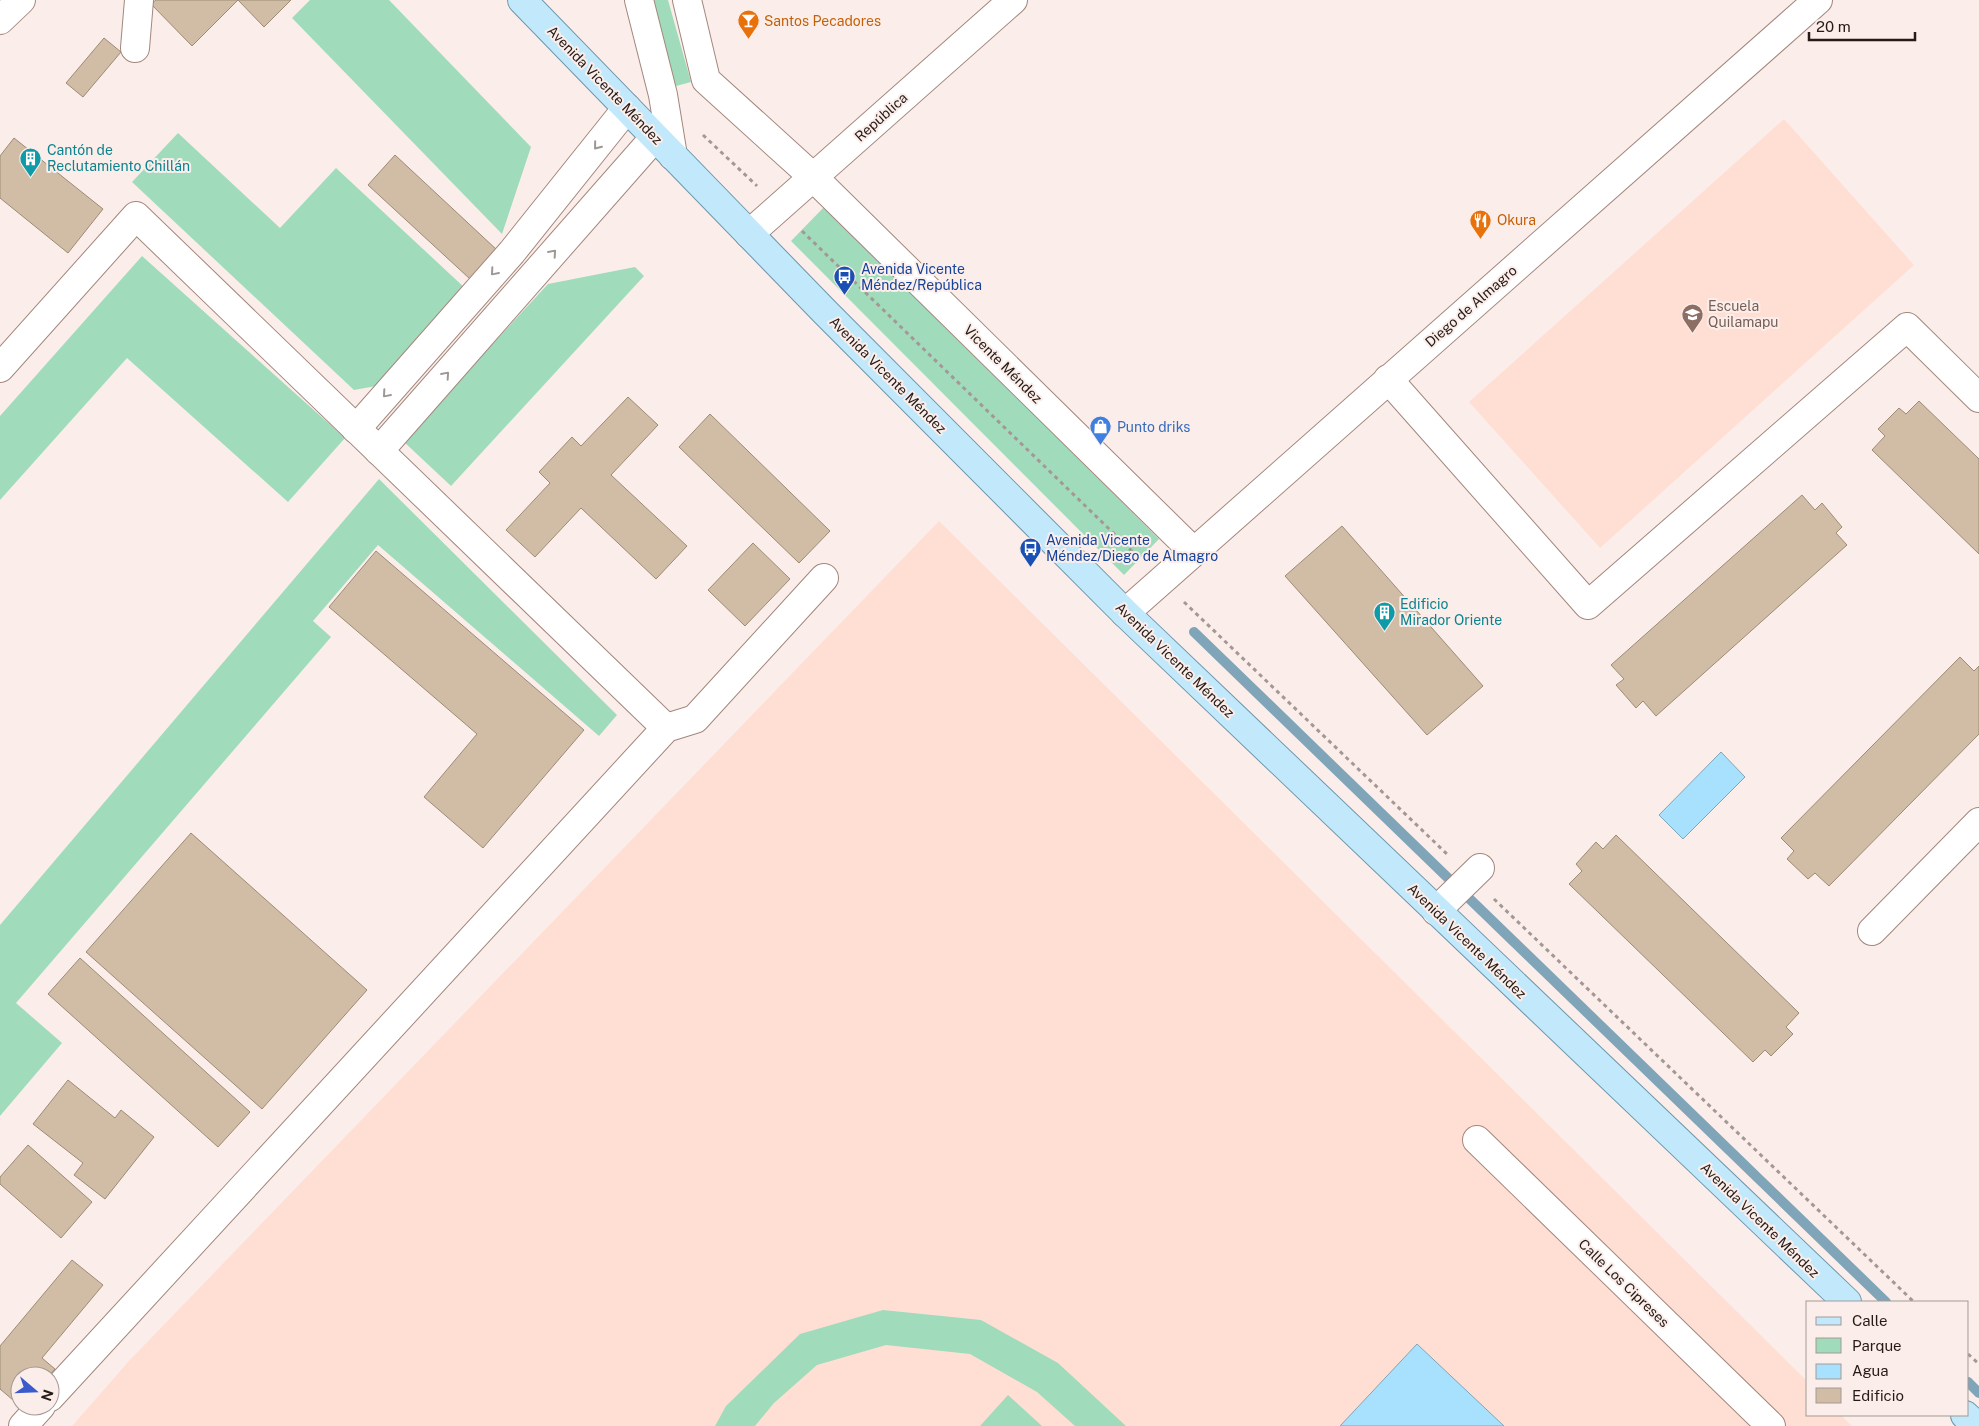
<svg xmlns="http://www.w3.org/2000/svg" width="1979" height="1426" font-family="'Public Sans',sans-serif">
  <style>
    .built { fill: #ffdfd3 }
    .green { fill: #a0dbbc }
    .water { fill: #a7e1fe; stroke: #80a5b8 }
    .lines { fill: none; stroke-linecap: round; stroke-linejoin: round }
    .stream { stroke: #80a5b8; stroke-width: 10 }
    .building { fill: #d1bda6; stroke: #9d8b75 }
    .minor-casing { stroke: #a3877d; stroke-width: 30 }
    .major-casing { stroke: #6f96aa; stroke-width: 30 }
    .path { stroke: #a49894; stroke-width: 3; stroke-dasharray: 4 4; stroke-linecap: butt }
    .minor { stroke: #fff; stroke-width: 28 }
    .major { stroke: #c1e8fb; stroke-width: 28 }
    .oneway { stroke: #9d9896 }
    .labels { text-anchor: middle; stroke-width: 4; stroke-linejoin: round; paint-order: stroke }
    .food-label { font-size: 14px; fill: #c56008; stroke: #fbeeea; text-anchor: start }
    .street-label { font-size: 14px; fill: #251a16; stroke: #fbeeea }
    .culture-label { font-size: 14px; fill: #0d838f; stroke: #fbeeea; text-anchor: start }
    .transit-label { font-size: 14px; fill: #164399; stroke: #fbeeea; text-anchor: start }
    .education-label { font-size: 14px; fill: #785e54; stroke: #fbeeea; text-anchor: start }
    .shop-label { font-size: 14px; fill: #366cbe; stroke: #fbeeea; text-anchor: start }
  </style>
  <rect width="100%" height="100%" fill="#fbeeea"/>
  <g class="built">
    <path d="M1784 119 1914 265 1600 548 1469 402Z"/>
    <path d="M939 521 1808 1382V1415H1841L1852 1426H72L128 1362Z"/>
  </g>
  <g class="green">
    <path d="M310 0H389L531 147 502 234 292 18Z"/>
    <path d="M651 0H668L691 82 676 86Z"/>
    <path d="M178 133 280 228 336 168 466 289 376 386 354 390 132 182Z"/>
    <path d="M826 205 1159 539 1124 575 791 241Z"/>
    <path d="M142 256 345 438 288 502 127 358 0 500V416Z"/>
    <path d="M635 267 644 276 451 486 403 441 548 284Z"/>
    <path d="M379 479 617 715 599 736 378 545 313 621 331 637 16 1003 62 1043 0 1116V925Z"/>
    <path d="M883 1310 981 1320 1058 1363 1126 1426H1075L1037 1392 970 1354 886 1345 817 1365 774 1403 755 1426H715L726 1406 800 1334Z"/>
    <path d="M1008 1395 1042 1426H980Z"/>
  </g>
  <g class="water">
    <path d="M1721 752 1745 777 1683 839 1659 815Z"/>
    <path d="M1417 1344 1504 1426H1340Z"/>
  </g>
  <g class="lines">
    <g class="stream">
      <path d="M1194 632 1886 1302"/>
      <path d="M1968 1382 1979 1393"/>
    </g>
  </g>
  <g class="building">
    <path d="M156 0H291L264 27 238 0 192 46 151 4Z"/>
    <path d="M104 38 121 52 83 97 66 83Z"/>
    <path d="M14 138 103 209 68 253 0 198V156Z"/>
    <path d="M395 155 497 250 470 279 368 185Z"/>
    <path d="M628 397 658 425 611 475 687 546 656 579 581 508 535 557 506 530 550 483 539 472 572 437 581 446Z"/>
    <path d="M1919 401 1979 459V554L1872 450 1885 436 1878 429 1899 408 1906 414Z"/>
    <path d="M710 414 830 531 799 563 679 447Z"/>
    <path d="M1802 495 1815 510 1822 503 1842 527 1836 533 1847 545 1656 716 1643 701 1636 708 1616 685 1624 679 1611 665Z"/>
    <path d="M1342 526 1483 686 1427 735 1285 576Z"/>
    <path d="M753 543 790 579 745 626 708 590Z"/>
    <path d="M376 551 584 730 483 848 424 797 477 734 329 607Z"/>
    <path d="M1960 657 1974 671 1979 666V734L1829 886 1815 873 1808 879 1787 859 1794 851 1781 838Z"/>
    <path d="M191 833 367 990 262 1109 86 952Z"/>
    <path d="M1616 835 1799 1013 1786 1027 1793 1034 1771 1056 1765 1050 1753 1062 1569 884 1582 871 1576 864 1596 842 1603 849Z"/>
    <path d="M80 958 250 1112 218 1147 48 994Z"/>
    <path d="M68 1080 115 1118 121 1110 154 1137 105 1199 74 1175 83 1163 33 1124Z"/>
    <path d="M28 1145 92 1202 61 1238 0 1184V1177Z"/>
    <path d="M72 1260 103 1285 42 1358 55 1369 49 1376H20V1406L0 1389V1346Z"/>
  </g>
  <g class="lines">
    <defs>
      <g id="minor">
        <path d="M639 0 663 95 673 156"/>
        <path d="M687 0 706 80 813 177 1193 551"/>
        <path d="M0 20 21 0"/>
        <path d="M135 48 139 0"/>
        <path d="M749 234 1013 0"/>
        <path d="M0 368 136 216 666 728"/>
        <path d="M1388 379 1588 605 1907 327 1979 398"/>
        <path d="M356 429 512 252 627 108"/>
        <path d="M379 451 655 137"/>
        <path d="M1125 613 1818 0"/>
        <path d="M1436 911 1480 868"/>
        <path d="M1872 931 1979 822"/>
        <path d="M1477 1140 1771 1426"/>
        <path d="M50 1397 666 728 695 719 824 578"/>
        <path d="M23 1426 41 1406"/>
      </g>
      <g id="major">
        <path d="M522 0 825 312 1125 613 1847 1302"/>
        <path d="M1965 1415 1977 1426"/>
      </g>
    </defs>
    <use href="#minor" class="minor-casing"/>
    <use href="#major" class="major-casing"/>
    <g class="path">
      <path d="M703 135 757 186"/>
      <path d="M802 231 1138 557"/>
      <path d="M1184 602 1448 855"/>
      <path d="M1494 899 1914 1302"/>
      <path d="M1968 1354 1979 1364"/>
    </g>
    <use href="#minor" class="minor"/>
    <use href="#major" class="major"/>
  </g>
  <defs><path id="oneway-chevron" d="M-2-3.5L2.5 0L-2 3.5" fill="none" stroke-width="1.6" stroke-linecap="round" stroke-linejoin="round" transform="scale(1.25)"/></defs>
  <g class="oneway">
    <use href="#oneway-chevron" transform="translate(597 146) rotate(129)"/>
    <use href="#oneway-chevron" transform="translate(553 253) rotate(-49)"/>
    <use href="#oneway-chevron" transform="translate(494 272) rotate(131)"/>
    <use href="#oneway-chevron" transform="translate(446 375) rotate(-49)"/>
    <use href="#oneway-chevron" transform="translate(386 394) rotate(131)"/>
  </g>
  <defs>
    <symbol id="bar-pin" viewBox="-11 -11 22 30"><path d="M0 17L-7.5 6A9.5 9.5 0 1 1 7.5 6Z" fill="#e8710a" stroke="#fbeeea"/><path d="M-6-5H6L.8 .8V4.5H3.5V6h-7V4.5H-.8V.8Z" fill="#fff"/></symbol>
    <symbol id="building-pin" viewBox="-11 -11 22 30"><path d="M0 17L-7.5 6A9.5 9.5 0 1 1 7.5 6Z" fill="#0f9aa8" stroke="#fbeeea"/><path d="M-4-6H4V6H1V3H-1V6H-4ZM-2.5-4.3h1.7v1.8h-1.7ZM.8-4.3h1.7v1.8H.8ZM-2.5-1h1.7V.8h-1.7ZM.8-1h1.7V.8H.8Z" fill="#fff"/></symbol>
    <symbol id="restaurant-pin" viewBox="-11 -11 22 30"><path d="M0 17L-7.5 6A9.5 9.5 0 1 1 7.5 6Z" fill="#e8710a" stroke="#fbeeea"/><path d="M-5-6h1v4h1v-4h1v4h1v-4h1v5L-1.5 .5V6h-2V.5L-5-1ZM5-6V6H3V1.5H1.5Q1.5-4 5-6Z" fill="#fff"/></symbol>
    <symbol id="bus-pin" viewBox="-11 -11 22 30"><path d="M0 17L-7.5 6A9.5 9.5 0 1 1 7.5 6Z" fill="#1a4fb4" stroke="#fbeeea"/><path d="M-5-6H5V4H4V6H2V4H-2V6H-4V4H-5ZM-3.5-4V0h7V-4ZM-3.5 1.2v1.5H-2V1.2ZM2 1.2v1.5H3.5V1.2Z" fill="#fff"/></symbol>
    <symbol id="school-pin" viewBox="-11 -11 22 30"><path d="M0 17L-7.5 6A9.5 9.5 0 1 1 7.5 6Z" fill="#8d6e63" stroke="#fbeeea"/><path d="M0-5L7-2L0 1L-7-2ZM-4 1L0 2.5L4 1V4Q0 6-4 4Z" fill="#fff"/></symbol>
    <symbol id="shop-pin" viewBox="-11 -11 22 30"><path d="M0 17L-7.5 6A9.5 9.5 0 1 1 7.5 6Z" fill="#3f7fe0" stroke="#fbeeea"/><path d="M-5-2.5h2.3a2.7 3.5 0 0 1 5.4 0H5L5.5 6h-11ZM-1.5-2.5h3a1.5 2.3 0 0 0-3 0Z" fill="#fff"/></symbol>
  </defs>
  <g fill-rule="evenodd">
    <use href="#bar-pin" x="736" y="8" width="25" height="34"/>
    <use href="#building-pin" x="18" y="146" width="25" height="34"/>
    <use href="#restaurant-pin" x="1468" y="208" width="25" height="34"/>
    <use href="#bus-pin" x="832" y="264" width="25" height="34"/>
    <use href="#school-pin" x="1680" y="302" width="25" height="34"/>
    <use href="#shop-pin" x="1088" y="414" width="25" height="34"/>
    <use href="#bus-pin" x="1018" y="536" width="25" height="34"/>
    <use href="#building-pin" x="1372" y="600" width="25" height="34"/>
  </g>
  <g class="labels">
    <g class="food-label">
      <text x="764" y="26">Santos Pecadores</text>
      <text x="1497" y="225">Okura</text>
    </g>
    <g class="street-label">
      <text transform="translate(605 85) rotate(46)" y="5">Avenida Vicente Méndez</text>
      <text transform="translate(881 117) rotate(-42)" y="5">República</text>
      <text transform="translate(1471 306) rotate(-41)" y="5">Diego de Almagro</text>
      <text transform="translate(1003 364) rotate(45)" y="5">Vicente Méndez</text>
      <text transform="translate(888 375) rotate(45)" y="5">Avenida Vicente Méndez</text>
      <text transform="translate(1175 660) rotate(44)" y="5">Avenida Vicente Méndez</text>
      <text transform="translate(1467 941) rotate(44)" y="5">Avenida Vicente Méndez</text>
      <text transform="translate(1760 1220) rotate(44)" y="5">Avenida Vicente Méndez</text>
      <text transform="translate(1624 1283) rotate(44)" y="5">Calle Los Cipreses</text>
    </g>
    <g class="culture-label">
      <text x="47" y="155">Cantón de<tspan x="47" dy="16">Reclutamiento Chillán</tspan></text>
      <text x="1400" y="609">Edificio<tspan x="1400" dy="16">Mirador Oriente</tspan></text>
    </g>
    <g class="transit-label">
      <text x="861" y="274">Avenida Vicente<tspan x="861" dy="16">Méndez/República</tspan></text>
      <text x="1046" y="545">Avenida Vicente<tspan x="1046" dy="16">Méndez/Diego de Almagro</tspan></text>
    </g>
    <g class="education-label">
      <text x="1708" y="311">Escuela<tspan x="1708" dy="16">Quilamapu</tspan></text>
    </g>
    <g class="shop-label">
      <text x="1117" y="432">Punto driks</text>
    </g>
  </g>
  <rect x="1806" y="1301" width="162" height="115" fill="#fbeeea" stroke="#a59995"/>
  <rect x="1816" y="1317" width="25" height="8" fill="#c1e8fb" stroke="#a59995"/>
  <text x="1852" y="1326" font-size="15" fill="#251a16">Calle</text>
  <rect x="1816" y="1338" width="25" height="15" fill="#a0dbbc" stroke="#a59995"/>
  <text x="1852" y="1351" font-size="15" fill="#251a16">Parque</text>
  <rect x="1816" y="1364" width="25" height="15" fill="#a7e1fe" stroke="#a59995"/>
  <text x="1852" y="1376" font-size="15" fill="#251a16">Agua</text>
  <rect x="1816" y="1388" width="25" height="15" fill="#d1bda6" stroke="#a59995"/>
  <text x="1852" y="1401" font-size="15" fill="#251a16">Edificio</text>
  <g transform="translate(35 1391) rotate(109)"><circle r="24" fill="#fbeeea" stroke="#a59995"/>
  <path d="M0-4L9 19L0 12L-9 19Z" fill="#3b5acc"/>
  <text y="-8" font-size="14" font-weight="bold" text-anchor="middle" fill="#251a16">N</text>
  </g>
  <path d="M1809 32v8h106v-8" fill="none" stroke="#251a16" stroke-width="2.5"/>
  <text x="1816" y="32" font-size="15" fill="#251a16" stroke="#fbeeea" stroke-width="4" paint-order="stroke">20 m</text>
</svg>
